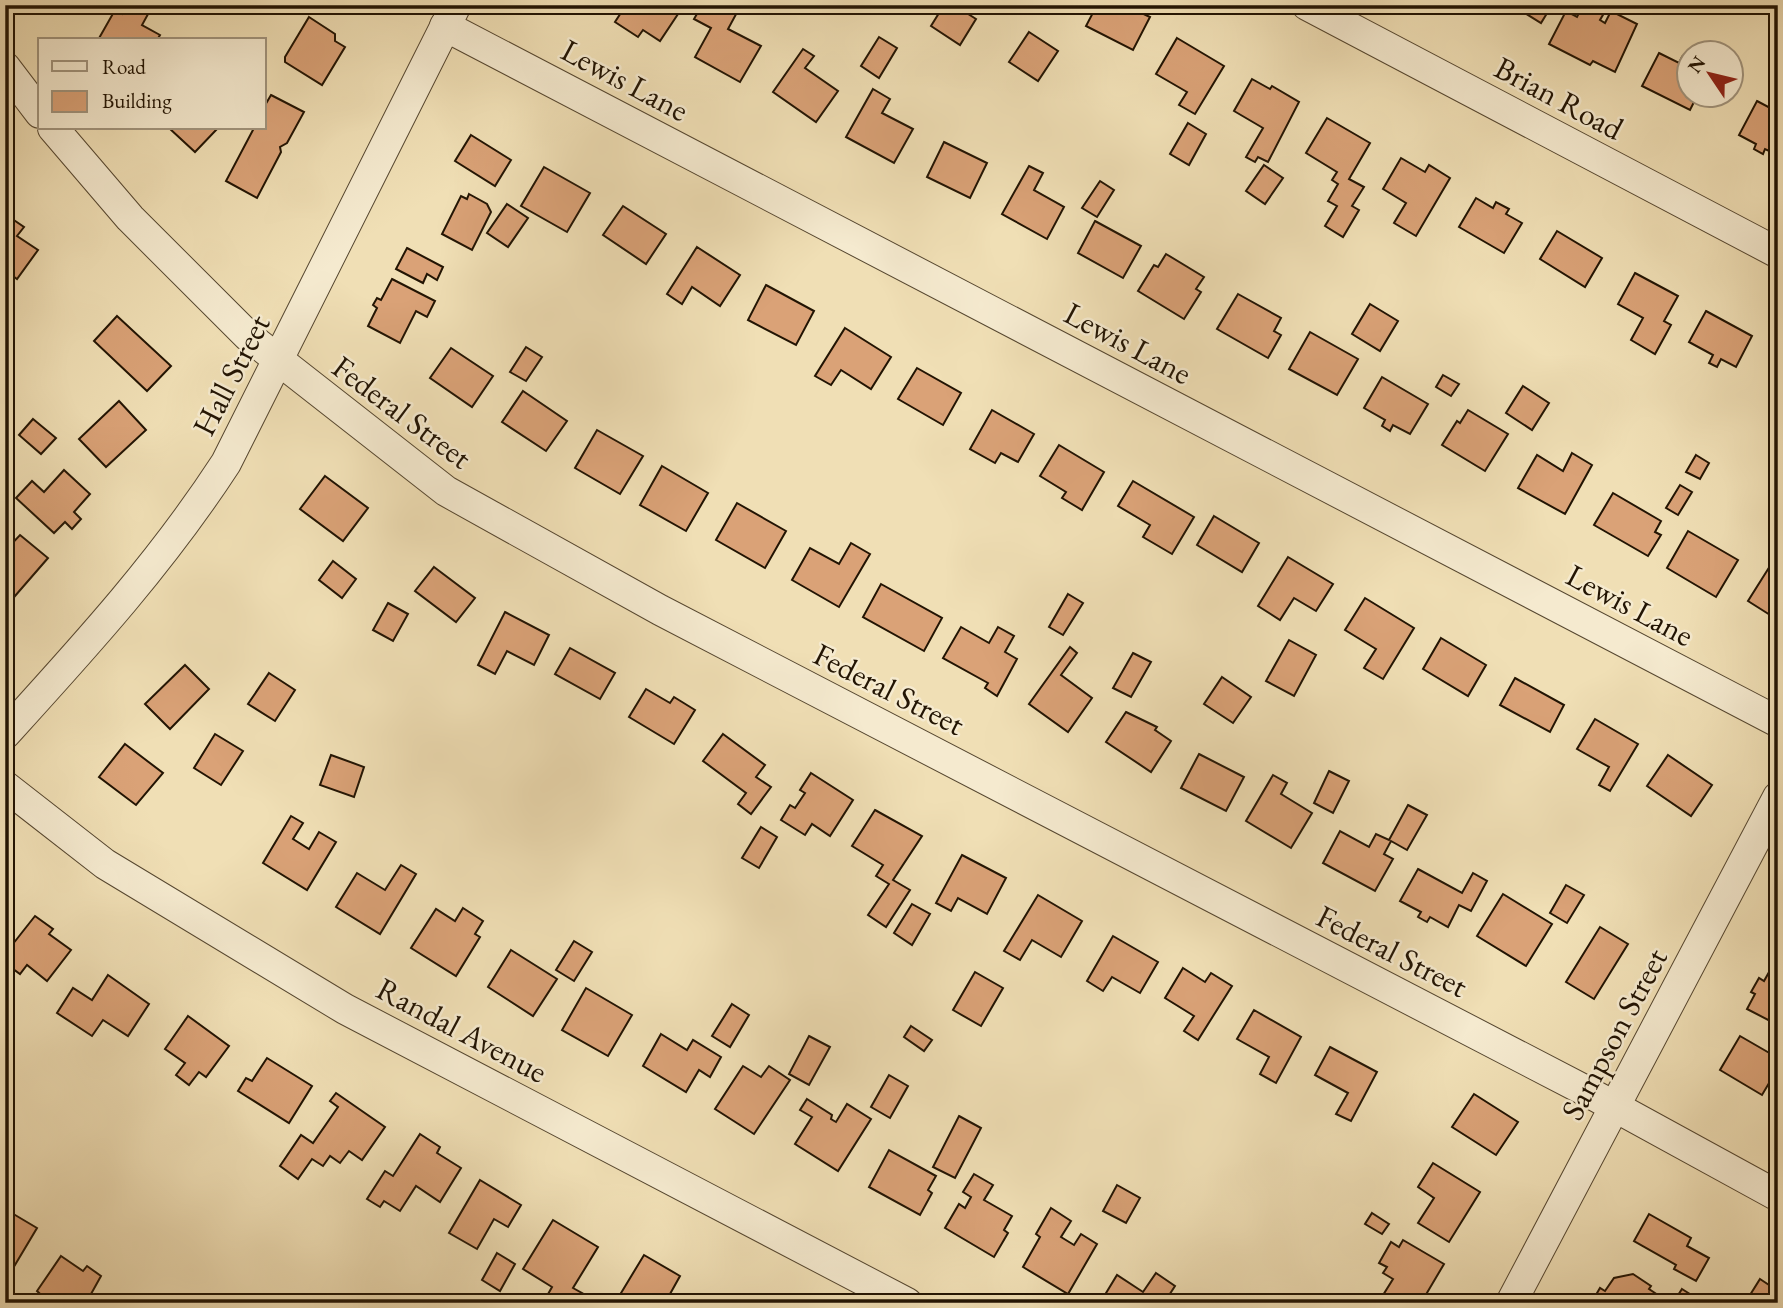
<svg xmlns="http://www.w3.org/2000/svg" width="1783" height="1308" font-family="'EB Garamond',serif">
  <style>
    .building { fill: #daa277; stroke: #221403; stroke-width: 2 }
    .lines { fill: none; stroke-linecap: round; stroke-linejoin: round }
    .minor-casing { stroke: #564730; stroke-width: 32 }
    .minor { stroke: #f5eacf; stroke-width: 30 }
    .labels { text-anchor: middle; stroke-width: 5; stroke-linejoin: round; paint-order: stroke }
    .street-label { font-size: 32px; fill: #221403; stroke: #f5eacf }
  </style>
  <rect width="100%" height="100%" fill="#f0dfb5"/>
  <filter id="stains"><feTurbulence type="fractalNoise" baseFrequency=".00286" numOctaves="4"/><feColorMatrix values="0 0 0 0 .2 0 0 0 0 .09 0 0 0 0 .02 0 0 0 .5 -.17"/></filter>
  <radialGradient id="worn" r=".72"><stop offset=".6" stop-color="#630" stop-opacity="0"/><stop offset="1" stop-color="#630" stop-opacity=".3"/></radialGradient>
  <g class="building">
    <path d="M127 5H153L142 25 160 35 157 40H98L115 10 122 14Z"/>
    <path d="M626 5H678L682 8 660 41 643 30 638 37 615 22Z"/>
    <path d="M702 5H741L728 29 761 46 740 82 695 57 711 28 694 19Z"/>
    <path d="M944 5H954L976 19 960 45 931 26Z"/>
    <path d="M1097 5 1126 8 1127 5H1137L1135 10 1150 17 1133 50 1086 26Z"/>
    <path d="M1512 5H1552L1541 23Z"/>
    <path d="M1583 5 1607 8 1600 20 1605 23 1611 11 1637 24 1615 72 1593 61 1590 65 1549 44 1566 11 1577 17Z"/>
    <path d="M309 17 335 34V41L345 47 322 85 285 62V57Z"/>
    <path d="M1029 32 1058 51 1038 81 1009 62Z"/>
    <path d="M879 37 897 48 879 78 861 66Z"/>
    <path d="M1177 38 1224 66 1195 114 1179 105 1187 92 1156 74Z"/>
    <path d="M803 49 814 56 805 68 838 91 816 122 773 92Z"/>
    <path d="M1659 53 1679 63 1682 57 1688 61V94H1698L1690 110 1642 86Z"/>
    <path d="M1252 79 1270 89 1272 86 1299 102 1268 162 1258 157 1255 162 1246 157 1263 128 1234 111Z"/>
    <path d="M873 89 890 99 882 113 913 129 894 163 846 137Z"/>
    <path d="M271 95 304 112 287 143 280 147 281 152 257 198 226 181 254 128H264V107Z"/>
    <path d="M1757 101 1778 112V155L1765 149 1763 154 1754 149 1756 144 1739 135Z"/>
    <path d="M1327 118 1370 143 1349 179 1364 187 1352 206 1359 210 1343 237 1325 226 1337 206 1328 201 1338 184 1332 180 1337 172 1306 153Z"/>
    <path d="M1188 123 1206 134 1189 165 1170 154Z"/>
    <path d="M169 128H218L195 152Z"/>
    <path d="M471 135 511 160 495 186 455 161Z"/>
    <path d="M944 142 987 163 970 198 927 177Z"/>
    <path d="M1401 158 1425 172 1429 165 1450 178 1416 236 1394 223 1406 203 1383 189Z"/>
    <path d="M1264 165 1283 178 1265 204 1246 191Z"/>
    <path d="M1029 166 1043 173 1034 190 1064 207 1047 239 1002 214Z"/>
    <path d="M544 167 590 193 567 232 521 206Z"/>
    <path d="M1100 181 1114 190 1097 217 1082 208Z"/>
    <path d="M469 194 487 204 491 212 472 250 442 234 461 196 467 199Z"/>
    <path d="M1476 198 1493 208 1496 202 1509 209 1506 214 1522 223 1504 253 1459 227Z"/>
    <path d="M507 204 528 218 508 247 487 233Z"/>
    <path d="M623 206 666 234 646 264 603 235Z"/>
    <path d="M5 214 24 227 17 236 38 250 17 279 5 270Z"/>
    <path d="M1095 221 1141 246 1123 278 1078 253Z"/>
    <path d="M1557 231 1602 258 1585 287 1540 259Z"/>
    <path d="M697 247 740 275 720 306 692 287 682 304 667 294Z"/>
    <path d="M407 248 443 267 437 280 427 274 423 283 396 269Z"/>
    <path d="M1166 254 1204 277 1196 289 1201 292 1184 319 1138 291 1154 265 1158 267Z"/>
    <path d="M1635 273 1678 296 1664 321 1671 325 1655 354 1631 340 1643 318 1618 304Z"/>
    <path d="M392 279 435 301 427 317 416 311 400 343 368 326 377 308 373 305 377 298 381 300Z"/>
    <path d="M766 285 814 311 796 345 748 320Z"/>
    <path d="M1238 294 1281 318 1274 331 1281 335 1268 358 1217 329Z"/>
    <path d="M1370 304 1398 321 1380 351 1352 334Z"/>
    <path d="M1706 311 1752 336 1736 367 1721 359 1717 367 1709 363 1713 355 1689 342Z"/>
    <path d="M117 316 171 366 147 391 94 341Z"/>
    <path d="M845 328 891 357 871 389 841 370 831 385 815 376Z"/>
    <path d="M1310 332 1358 359 1337 395 1289 369Z"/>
    <path d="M526 347 542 357 526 381 510 372Z"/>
    <path d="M451 348 493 376 472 407 430 378Z"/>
    <path d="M917 368 961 393 943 425 898 399Z"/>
    <path d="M1443 375 1459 384 1451 396 1436 387Z"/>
    <path d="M1382 377 1428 404 1410 434 1393 425 1390 431 1382 426 1385 420 1364 408Z"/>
    <path d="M1523 386 1549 403 1532 430 1506 413Z"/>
    <path d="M523 391 567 421 546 451 502 422Z"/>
    <path d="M119 401 146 430 106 467 79 439Z"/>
    <path d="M992 410 1034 434 1018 462 1001 453 995 463 970 449Z"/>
    <path d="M1468 410 1508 434 1485 471 1442 445 1457 421 1460 423Z"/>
    <path d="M33 419 56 438 41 454 19 435Z"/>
    <path d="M597 430 643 456 620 494 575 468Z"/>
    <path d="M1059 445 1104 472 1082 510 1062 498 1066 492 1040 476Z"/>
    <path d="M1572 453 1592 465 1565 514 1518 488 1537 455 1563 471Z"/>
    <path d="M1696 455 1709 463 1700 479 1686 472Z"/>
    <path d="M662 466 708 493 686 531 640 505Z"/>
    <path d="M64 470 90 494 74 512 81 519 72 529 65 522 54 533 16 498 32 481 44 492Z"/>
    <path d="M325 476 368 508 343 541 300 509Z"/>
    <path d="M1133 481 1194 517 1172 554 1143 537 1150 525 1118 506Z"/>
    <path d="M1680 485 1692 492 1678 515 1666 508Z"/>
    <path d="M1613 493 1661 521 1655 532 1661 535 1648 556 1594 525Z"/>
    <path d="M737 503 786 531 765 568 716 540Z"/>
    <path d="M1214 516 1259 543 1242 572 1197 545Z"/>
    <path d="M1688 531 1738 560 1716 597 1667 568Z"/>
    <path d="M20 535 48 558 15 596 5 587V551Z"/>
    <path d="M851 543 870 554 839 607 792 580 810 548 839 564Z"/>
    <path d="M1288 557 1333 584 1316 611 1294 598 1280 620 1258 606Z"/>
    <path d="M333 561 356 579 342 598 319 580Z"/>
    <path d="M1770 566 1778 570V620L1748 601Z"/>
    <path d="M434 567 475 598 456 622 415 591Z"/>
    <path d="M881 584 942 618 924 651 863 617Z"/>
    <path d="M1068 594 1083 603 1063 635 1049 627Z"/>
    <path d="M1365 598 1414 628 1383 679 1364 668 1376 649 1345 630Z"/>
    <path d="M388 603 408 614 393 641 373 630Z"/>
    <path d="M505 612 549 635 534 665 507 651 495 674 478 665Z"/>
    <path d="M961 627 989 643 998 627 1014 636 1005 652 1017 659 997 696 985 688 988 683 943 658Z"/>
    <path d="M1441 638 1486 665 1468 696 1423 669Z"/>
    <path d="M1289 640 1316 655 1294 696 1266 681Z"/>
    <path d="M1070 647 1077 653 1061 675 1092 698 1068 732 1029 704Z"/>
    <path d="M570 648 615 673 600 699 555 674Z"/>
    <path d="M1133 653 1151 662 1131 697 1113 688Z"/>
    <path d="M185 665 209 689 170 729 145 704Z"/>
    <path d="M269 673 295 690 275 721 248 704Z"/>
    <path d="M1222 677 1251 697 1233 723 1204 704Z"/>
    <path d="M1515 678 1564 705 1550 732 1500 705Z"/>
    <path d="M646 689 670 703 674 697 695 710 674 744 629 717Z"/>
    <path d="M1126 712 1157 727 1155 730 1171 741 1151 772 1106 742Z"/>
    <path d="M1595 719 1638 744 1610 791 1599 785 1609 767 1577 749Z"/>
    <path d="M215 734 243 751 221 785 194 768Z"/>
    <path d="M723 734 765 765 756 777 771 787 751 814 738 804 746 793 703 761Z"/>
    <path d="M125 744 163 773 136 805 99 777Z"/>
    <path d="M1199 754 1244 777 1226 811 1181 788Z"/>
    <path d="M331 755 364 767 354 797 320 785Z"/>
    <path d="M1668 755 1712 785 1691 816 1647 786Z"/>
    <path d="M1329 771 1349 781 1333 813 1314 803Z"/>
    <path d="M811 773 853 800 830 836 812 824 805 835 781 820 790 805 795 808 805 793 800 790Z"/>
    <path d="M1273 775 1287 783 1281 794 1312 813 1291 848 1246 821Z"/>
    <path d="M1408 805 1427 815 1407 850 1391 841 1384 854 1393 859 1375 891 1323 863 1340 831 1369 847 1376 834 1389 840Z"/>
    <path d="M875 810 922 836 893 880 910 890 886 927 868 915 889 884 876 876 883 865 852 846Z"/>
    <path d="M291 816 303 823 293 839 309 849 319 832 336 842 307 890 263 863Z"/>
    <path d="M761 827 777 837 759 868 742 858Z"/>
    <path d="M962 855 1006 878 987 914 958 898 951 911 936 903Z"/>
    <path d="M401 865 416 874 380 934 336 907 357 873 385 890Z"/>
    <path d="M1418 869 1462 893 1473 873 1487 881 1471 911 1459 905 1448 927 1430 917 1427 922 1418 917 1421 912 1400 901Z"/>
    <path d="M1566 885 1584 895 1567 923 1550 913Z"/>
    <path d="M1503 894 1552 924 1526 966 1477 936Z"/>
    <path d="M1038 895 1082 921 1061 957 1032 940 1020 960 1004 951Z"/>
    <path d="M912 904 930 914 912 945 894 933Z"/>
    <path d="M463 908 483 921 475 934 480 937 456 976 411 948 436 909 455 921Z"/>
    <path d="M35 916 53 929 49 934 71 950 47 981 27 965 20 974 5 963V954Z"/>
    <path d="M1600 927 1628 944 1594 999 1566 982Z"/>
    <path d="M1113 936 1158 962 1140 993 1112 977 1103 991 1087 981Z"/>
    <path d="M574 941 592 952 574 981 556 970Z"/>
    <path d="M511 950 557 979 533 1016 488 987Z"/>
    <path d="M1777 958 1778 959V1025L1747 1009 1755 994 1751 992 1759 978 1764 981Z"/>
    <path d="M1183 968 1205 982 1211 973 1232 986 1198 1040 1184 1031 1194 1016 1165 998Z"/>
    <path d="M975 972 1003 988 981 1026 953 1010Z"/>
    <path d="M108 975 149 1004 128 1036 103 1020 92 1036 57 1013 73 988 92 1000Z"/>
    <path d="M586 988 632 1015 608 1056 562 1030Z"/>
    <path d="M732 1004 749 1015 730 1047 712 1036Z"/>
    <path d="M1254 1010 1301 1037 1276 1083 1260 1074 1269 1057 1237 1039Z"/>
    <path d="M188 1016 229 1046 206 1077 199 1072 189 1085 176 1075 185 1063 165 1049Z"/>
    <path d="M911 1026 932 1040 924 1051 904 1037Z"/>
    <path d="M661 1034 687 1050 693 1040 721 1057 710 1077 699 1070 686 1092 643 1066Z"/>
    <path d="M809 1036 830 1047 809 1085 789 1074Z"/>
    <path d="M1740 1036 1778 1058V1068L1762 1095 1720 1070Z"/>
    <path d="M1330 1047 1377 1072 1351 1121 1336 1114 1348 1093 1315 1075Z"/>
    <path d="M267 1058 312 1086 289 1123 238 1091 246 1078 252 1081Z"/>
    <path d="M743 1066 761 1077 769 1066 790 1080 754 1134 715 1109Z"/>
    <path d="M889 1075 908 1086 890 1118 871 1107Z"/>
    <path d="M336 1093 385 1127 362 1160 349 1151 340 1163 330 1156 323 1166 312 1159 298 1179 280 1166 301 1135 313 1143 338 1107 330 1101Z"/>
    <path d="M1474 1094 1518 1122 1496 1155 1452 1127Z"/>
    <path d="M807 1099 832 1115 831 1119 836 1122 847 1104 871 1119 838 1171 795 1144 812 1117 800 1110Z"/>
    <path d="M959 1116 981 1128 955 1178 933 1167Z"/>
    <path d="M420 1134 440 1147 437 1153 461 1168 440 1202 416 1186 400 1211 384 1201 380 1207 367 1199 385 1171 393 1176Z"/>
    <path d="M889 1150 936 1176 928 1190 932 1193 920 1215 869 1187Z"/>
    <path d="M1433 1163 1480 1192 1449 1242 1418 1223 1434 1198 1418 1187Z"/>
    <path d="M974 1174 993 1185 984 1200 1012 1216 1004 1230 1008 1233 994 1257 945 1228 959 1204 965 1208 971 1197 963 1192Z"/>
    <path d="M480 1180 521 1205 508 1227 494 1219 477 1249 449 1233Z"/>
    <path d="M1117 1185 1140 1198 1126 1223 1103 1211Z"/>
    <path d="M1051 1208 1071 1221 1061 1237 1074 1245 1081 1234 1097 1244 1068 1294 1023 1267 1040 1237 1036 1234Z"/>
    <path d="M5 1209 37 1228 9 1275 5 1272Z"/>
    <path d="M1372 1213 1389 1224 1382 1234 1365 1224Z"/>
    <path d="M1649 1214 1691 1238 1687 1246 1709 1258 1696 1281 1674 1269 1676 1265 1634 1241Z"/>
    <path d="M553 1220 598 1247 573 1288 589 1297 586 1303H543L552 1287 523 1269Z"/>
    <path d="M1403 1240 1444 1264 1421 1303H1385L1380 1300 1393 1279 1383 1273 1387 1267 1379 1263 1391 1242 1399 1247Z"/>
    <path d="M497 1253 515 1264 500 1291 482 1280Z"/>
    <path d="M644 1255 680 1276 665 1303H615Z"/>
    <path d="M61 1256 83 1271 87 1266 101 1276 86 1303H50L37 1291Z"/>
    <path d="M1156 1273 1175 1286 1164 1303H1100L1117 1275 1143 1292Z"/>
    <path d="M1633 1274 1651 1286 1649 1289 1661 1297 1658 1303H1597L1593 1300 1600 1288 1605 1291 1614 1278Z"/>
    <path d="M1760 1279 1778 1291V1303H1745Z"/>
    <path d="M1682 1289 1704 1303H1673Z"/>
  </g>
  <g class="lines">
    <defs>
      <g id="minor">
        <path d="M1307 5 1778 253"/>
        <path d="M445 26 1778 722"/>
        <path d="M5 67 40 113"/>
        <path d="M53 128 130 218 248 336 446 491 660 610 1588 1092 1778 1196"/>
        <path d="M5 734C85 646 161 563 226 463L456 5"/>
        <path d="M5 786 105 864 345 1009 907 1303"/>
        <path d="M1511 1303 1778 797"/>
      </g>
    </defs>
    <use href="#minor" class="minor-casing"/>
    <use href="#minor" class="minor"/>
  </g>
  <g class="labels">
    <g class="street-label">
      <text transform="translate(625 80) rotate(28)" y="11">Lewis Lane</text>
      <text transform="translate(1559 98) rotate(28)" y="11">Brian Road</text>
      <text transform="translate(1128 343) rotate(28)" y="11">Lewis Lane</text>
      <text transform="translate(231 375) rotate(-63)" y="11">Hall Street</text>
      <text transform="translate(402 412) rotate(37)" y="11">Federal Street</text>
      <text transform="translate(1630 605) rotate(28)" y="11">Lewis Lane</text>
      <text transform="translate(889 689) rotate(27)" y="11">Federal Street</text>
      <text transform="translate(1392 951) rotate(27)" y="11">Federal Street</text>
      <text transform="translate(462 1030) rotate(28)" y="11">Randal Avenue</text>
      <text transform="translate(1614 1034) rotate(-62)" y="11">Sampson Street</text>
    </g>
  </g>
  <rect width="1783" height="1308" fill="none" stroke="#f0dfb5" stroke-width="28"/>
  <rect x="7" y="7" width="1769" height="1294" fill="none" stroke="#221403" stroke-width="3.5"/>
  <rect x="14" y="14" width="1755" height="1280" fill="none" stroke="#221403" stroke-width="2"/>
  <rect x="38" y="38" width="228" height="91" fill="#f5eacf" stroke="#a1947d" stroke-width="2"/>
  <rect x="52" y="61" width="35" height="10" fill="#f5eacf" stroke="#a1947d" stroke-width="2"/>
  <text x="102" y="74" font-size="21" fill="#221403">Road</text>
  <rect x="52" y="91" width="35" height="21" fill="#daa277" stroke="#a1947d" stroke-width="2"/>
  <text x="102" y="108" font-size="21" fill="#221403">Building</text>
  <g transform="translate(1710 74) rotate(305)"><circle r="33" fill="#f5eacf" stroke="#a1947d" stroke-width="2"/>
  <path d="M0-5L12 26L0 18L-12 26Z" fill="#8f2418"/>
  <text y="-10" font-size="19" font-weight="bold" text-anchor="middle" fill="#221403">N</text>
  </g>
  <rect width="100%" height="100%" filter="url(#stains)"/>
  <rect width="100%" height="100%" fill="url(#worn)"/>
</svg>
